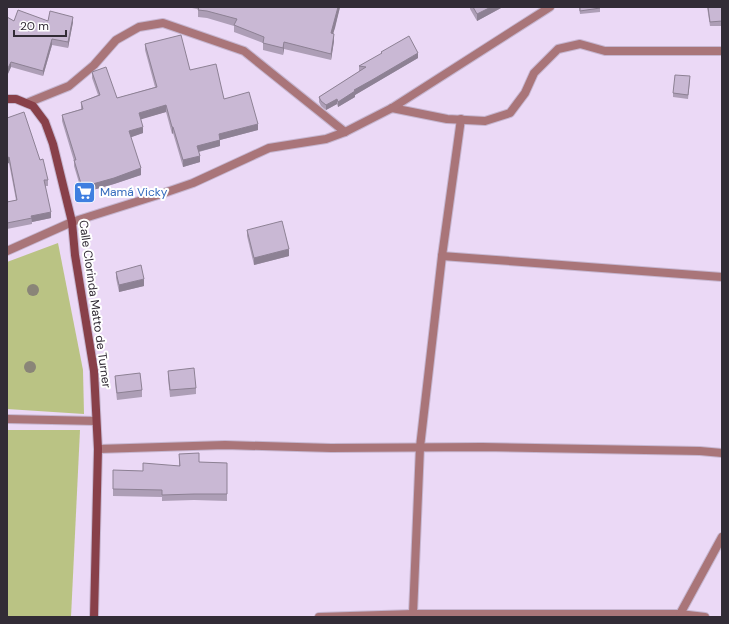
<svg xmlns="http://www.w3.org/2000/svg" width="729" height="624" font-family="'DM Sans',sans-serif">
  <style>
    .green { fill: #bac384 }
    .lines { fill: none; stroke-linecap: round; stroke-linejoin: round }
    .lane-casing { stroke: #c6b6d0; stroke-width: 10 }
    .street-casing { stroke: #c6b6d0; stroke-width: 10 }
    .secondary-casing { stroke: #c6b6d0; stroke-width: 10 }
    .lane { stroke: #a97579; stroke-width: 8 }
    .street { stroke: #a97579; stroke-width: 8 }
    .secondary { stroke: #884049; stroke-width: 8 }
    .tree { fill: #8a8578 }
    .wall { fill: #ad9eb6 }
    .shaded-wall { fill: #8d8194 }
    .building { fill: #c9b8d4; stroke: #8d8194 }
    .labels { text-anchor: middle; stroke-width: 4; stroke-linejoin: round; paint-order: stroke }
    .shop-label { font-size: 12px; fill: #366cbe; stroke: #fff; text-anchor: start }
    .street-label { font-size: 12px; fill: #322c36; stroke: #fff }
  </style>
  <rect width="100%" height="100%" fill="#ebd9f6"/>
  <g class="green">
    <path d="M58 243 83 370 84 414 7 409V262Z"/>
    <path d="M7 430H80L71 617H7Z"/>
  </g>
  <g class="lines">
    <defs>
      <path id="lane" d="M319 617 413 614"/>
      <g id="street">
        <path d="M27 103 69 86 94 65 116 40 139 27 163 23 244 51 345 132"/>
        <path d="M392 108 447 119 485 121 510 113 525 93 534 73 558 49 580 44 605 51H722"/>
        <path d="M461 119 442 256 420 447 413 614H680L679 617"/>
        <path d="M7 251 72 222 161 194 193 183 269 148 326 139 345 132 392 108 550 7"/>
        <path d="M442 256 722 277"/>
        <path d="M7 419 96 421"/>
        <path d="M98 449 225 445 331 448 482 447 700 451 722 453"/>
        <path d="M705 617 680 614 722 537"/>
      </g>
      <path id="secondary" d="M7 99H16L33 106 45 122 53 144 72 222 75 255 94 371 98 449 94 617"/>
    </defs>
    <use href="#lane" class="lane-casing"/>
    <use href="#street" class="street-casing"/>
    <use href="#secondary" class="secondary-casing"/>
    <use href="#lane" class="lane"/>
    <use href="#street" class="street"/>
    <use href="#secondary" class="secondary"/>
  </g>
  <g class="tree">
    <circle cx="33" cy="290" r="6"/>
    <circle cx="30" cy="367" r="6"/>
  </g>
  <g class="wall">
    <path d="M186 7H340L333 34 334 41 331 60 284 49 283 55 263 50V43L234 32V26L207 18 198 17V9Z"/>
    <path d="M470 7H501V8L477 21 470 9Z"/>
    <path d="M579 7H600V12L580 14Z"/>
    <path d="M707 7H722V26H710Z"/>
    <path d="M7 17 14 21 73 22 68 48 52 45 43 76 11 67 7 76Z"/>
    <path d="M145 44 190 70 224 99 258 130 220 140V146L199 152 200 162 183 167 173 133 172 134 166 112 140 119 143 133 131 137 141 175 114 184 82 193 74 166V161L62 121V115L81 109V102L98 95 92 78V72L117 98 155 87 145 50Z"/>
    <path d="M381 52 418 58 372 85 355 95V97L338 107 337 104 326 110 321 106 319 102V97L360 71H359V66L381 54Z"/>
    <path d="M690 80 688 99 673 97V93Z"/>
    <path d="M7 118 40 160 48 180V186H45L51 218 32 222V224L7 229V202L16 200 9 163Z"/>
    <path d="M247 230 289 256 254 265 247 236Z"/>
    <path d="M116 272 144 286 119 292 116 278Z"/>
    <path d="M168 371 196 388V394L170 397 168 378Z"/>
    <path d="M115 376 142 390V397L117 400 115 383Z"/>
    <path d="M179 454 199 462 227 463V501L194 500 162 501V497L113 496V470L143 471 179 466Z"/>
  </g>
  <g class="shaded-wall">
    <path d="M338 7H340L335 28 331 40V33Z"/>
    <path d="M491 7H501V8L477 21V14Z"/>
    <path d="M73 17V22L68 48V42Z"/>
    <path d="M334 34V41L331 60V54Z"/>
    <path d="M52 39V45L43 76V71Z"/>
    <path d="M284 42V49L283 55V48Z"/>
    <path d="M418 53V58L372 85 355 95V97L338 107V102L354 90Z"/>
    <path d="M11 62V67L7 76V70Z"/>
    <path d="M337 99V104L326 110V105Z"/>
    <path d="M166 105V112L139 120V113Z"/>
    <path d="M258 124V130L220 140V146L197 152V146L219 134Z"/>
    <path d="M143 127V133L129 138V131Z"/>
    <path d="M172 127H173V133L172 134Z"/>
    <path d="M200 156V162L183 167V160Z"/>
    <path d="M9 157V163L7 164V158Z"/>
    <path d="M141 168V175L114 184 82 193V187Z"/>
    <path d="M51 212V218L32 222 31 216Z"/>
    <path d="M289 249V256L254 265V258Z"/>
    <path d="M144 279V286L119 292V285Z"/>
  </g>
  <g class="building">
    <path d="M199 7H338L331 33 334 34 331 54 284 42 283 48 263 43 264 37 234 25 237 19 207 11 198 10Z"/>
    <path d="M473 7H491L477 14Z"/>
    <path d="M580 7H600V8L580 11Z"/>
    <path d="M708 7H722V21L710 22Z"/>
    <path d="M18 10 48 21 50 11 73 17 68 42 52 39 43 71 11 62 7 70V17L14 21Z"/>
    <path d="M181 35 190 70 216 64 224 99 249 92 258 124 219 134 220 140 197 146 200 156 183 160 173 127H172L166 105 139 113 143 127 129 131 141 168 114 178 82 187 74 160H76L62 115 83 109 81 102 100 95 92 72 106 67 117 98 157 87 145 44Z"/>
    <path d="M409 36 418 53 372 80 354 90 355 91 338 102 337 99 326 105 321 101 319 97 366 67 359 66 382 53 381 52Z"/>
    <path d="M675 75 690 76 688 95 673 93Z"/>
    <path d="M24 112 40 160 43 159 48 180H44L51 212 31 216 32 218 7 223V202L17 200 9 157 7 158V118Z"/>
    <path d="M282 221 289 249 254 258 247 230Z"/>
    <path d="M141 265 144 279 119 285 116 272Z"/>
    <path d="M194 368 196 388 170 390 168 371Z"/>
    <path d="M140 373 142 390 117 393 115 376Z"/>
    <path d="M199 453V462L227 463V494H194L162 495V490L113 489V470L143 471V463L180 466 179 454Z"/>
  </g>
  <defs>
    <symbol id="supermarket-square" viewBox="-11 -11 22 22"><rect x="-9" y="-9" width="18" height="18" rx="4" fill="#3f7fe0" stroke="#fff"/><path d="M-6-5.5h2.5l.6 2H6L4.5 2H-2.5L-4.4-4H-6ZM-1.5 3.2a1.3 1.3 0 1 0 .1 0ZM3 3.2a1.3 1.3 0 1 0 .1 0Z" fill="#fff"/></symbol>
  </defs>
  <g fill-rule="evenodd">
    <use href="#supermarket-square" x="72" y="180" width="25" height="25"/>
  </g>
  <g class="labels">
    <g class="shop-label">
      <text x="100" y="196">Mamá Vicky</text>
    </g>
    <g class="street-label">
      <text transform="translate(95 304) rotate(82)" y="4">Calle Clorinda Matto de Turner</text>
    </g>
  </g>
  <rect width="729" height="624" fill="none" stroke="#322c36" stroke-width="16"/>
  <path d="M14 30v6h52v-6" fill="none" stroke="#322c36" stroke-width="2"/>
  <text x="20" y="30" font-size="12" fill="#322c36" stroke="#ffffff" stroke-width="3" paint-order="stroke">20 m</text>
</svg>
